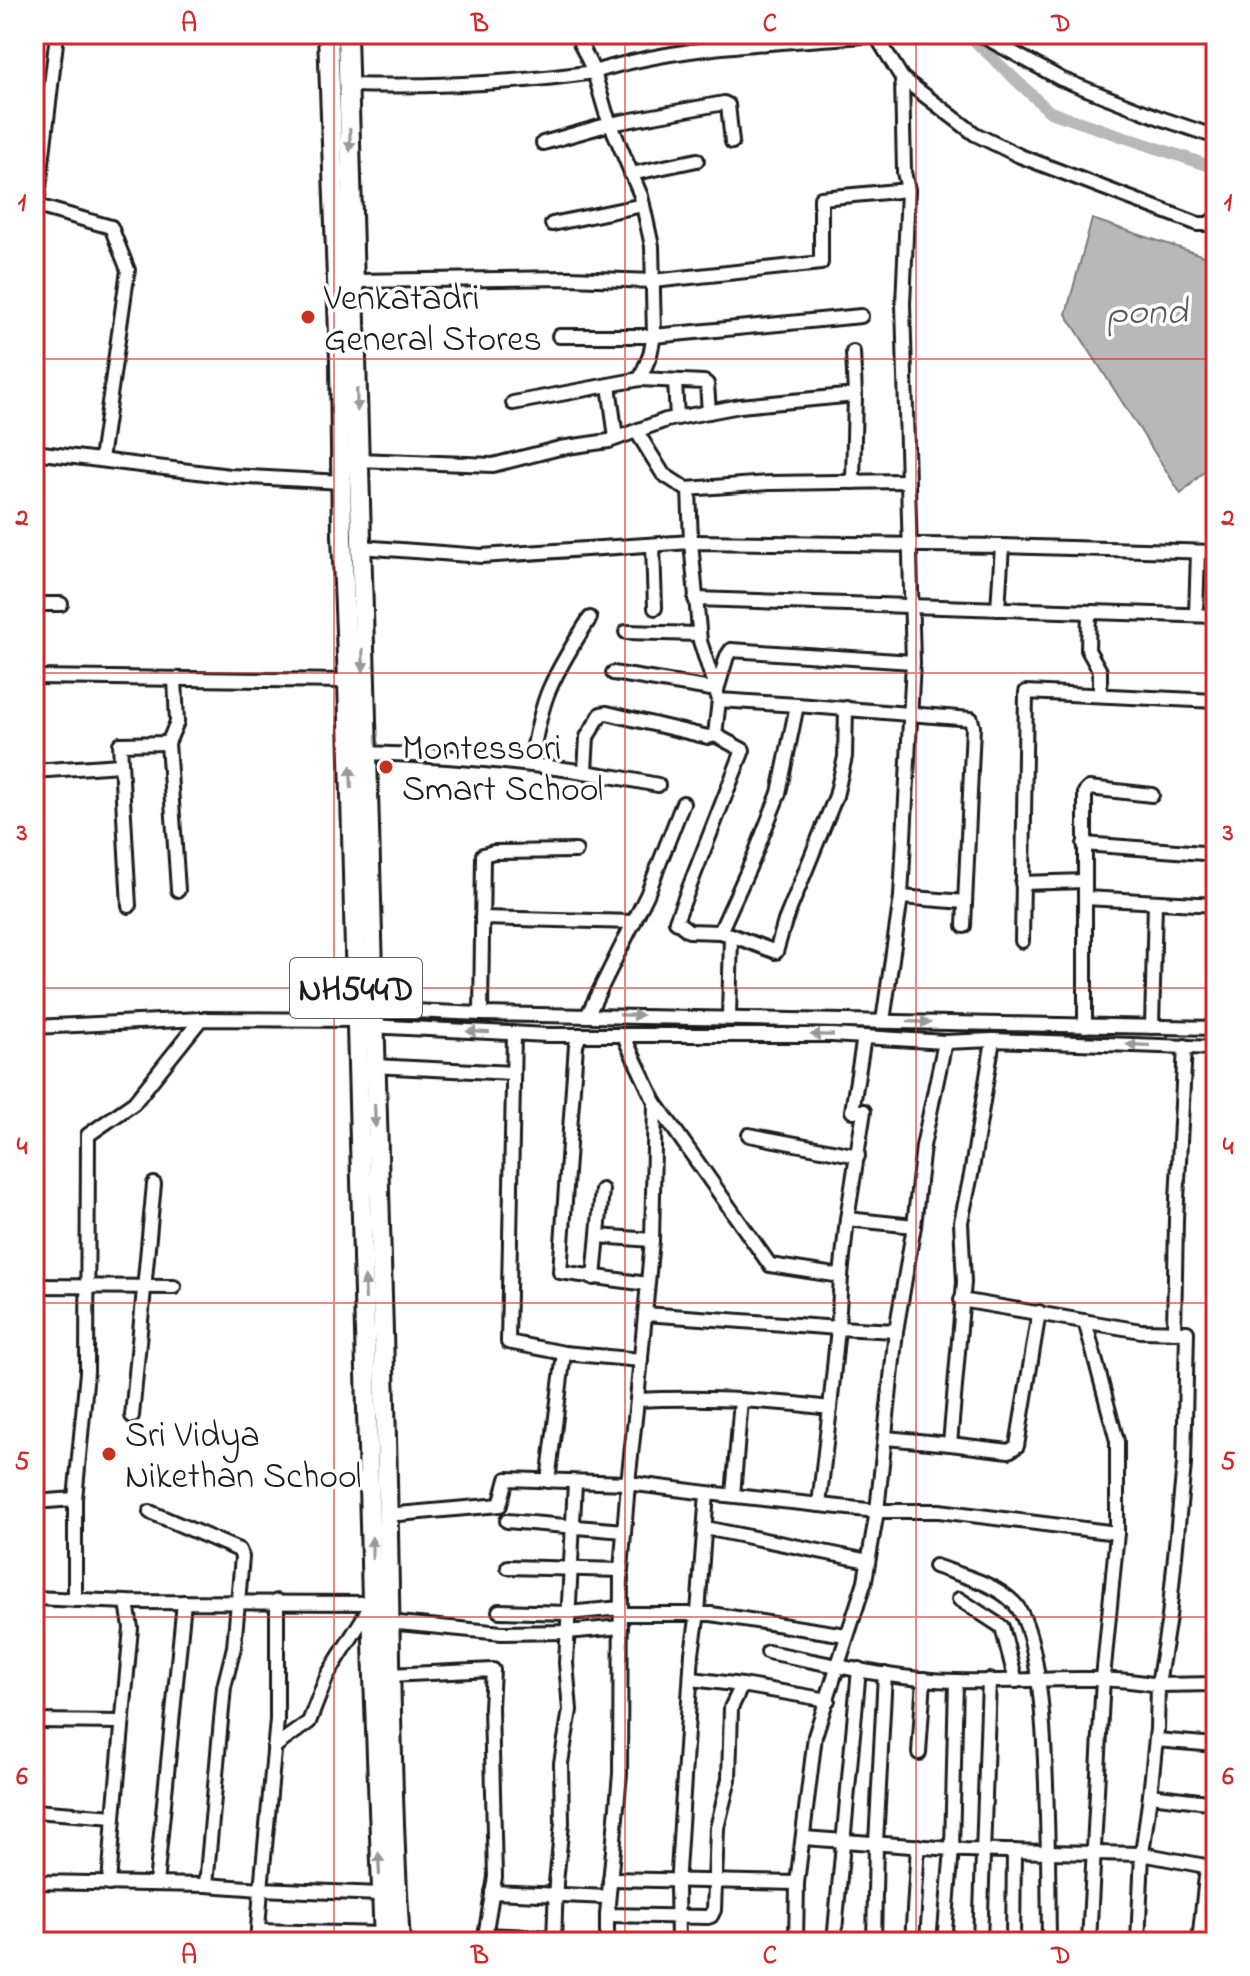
<svg xmlns="http://www.w3.org/2000/svg" width="1250" height="1976" font-family="'Indie Flower',sans-serif">
  <style>
    .water { fill: #b8b8b8; stroke: #7a7a7a; stroke-width: 2 }
    .lines { fill: none; stroke-linecap: round; stroke-linejoin: round }
    .canal { stroke: #b8b8b8; stroke-width: 12 }
    .minor-casing { stroke: #1c1c1c; stroke-width: 18 }
    .highway-casing { stroke: #1c1c1c; stroke-width: 24 }
    .minor { stroke: #fff; stroke-width: 12 }
    .highway { stroke: #fff; stroke-width: 18 }
    .oneway { fill: #999 }
    .grid { fill: none; stroke: #d62828; stroke-width: 2; stroke-opacity: 0.55 }
    .poi-dot { fill: #c8321e; stroke: #fff; stroke-width: 3 }
    .labels { text-anchor: middle; stroke-width: 7; stroke-linejoin: round; paint-order: stroke }
    .shield { fill: #fff; stroke: #606060; stroke-width: 2 }
    .shield-label { font-size: 34px; font-weight: bold; fill: #1c1c1c }
    .poi-label { font-size: 36px; fill: #1c1c1c; stroke: #fff; text-anchor: start }
    .water-label { font-size: 38px; font-style: italic; fill: #5a5a5a; stroke: #fff }
    .neatline { fill: none; stroke: #d62828; stroke-width: 3 }
    .grid-label { font-size: 26px; text-anchor: middle; font-weight: bold; fill: #d62828 }
  </style>
  <rect width="100%" height="100%" fill="#fff"/>
  <filter id="ink" filterUnits="userSpaceOnUse"><feTurbulence type="fractalNoise" baseFrequency=".0125" numOctaves="2"/><feDisplacementMap in="SourceGraphic" scale="16" xChannelSelector="R" yChannelSelector="G"/><feConvolveMatrix kernelMatrix="1 2 1 2 8 2 1 2 1" color-interpolation-filters="sRGB"/></filter>
  <g filter="url(#ink)">
    <path class="water" d="M1092 219 1216 260V460L1181 494 1066 314Z"/>
    <g class="lines">
      <path class="canal" d="M967 34 1050 112 1216 168"/>
      <defs>
        <g id="minor">
          <path d="M576 34 594 72C683 44 782 43 875 35"/>
          <path d="M875 34 902 78 904 172 908 190 903 304 913 662 901 897 883 1021"/>
          <path d="M979 34 1061 79 1160 118 1216 137"/>
          <path d="M902 78 975 134 1020 156 1198 224H1208L1216 218"/>
          <path d="M348 85C431 87 512 84 594 72L606 113 641 196 652 246 654 336 650 355 640 379 704 382 707 384 709 412"/>
          <path d="M543 143 610 124 724 103 728 105 732 142"/>
          <path d="M631 174 697 160"/>
          <path d="M34 205 37 206 57 34"/>
          <path d="M37 206 111 227 128 270 101 459"/>
          <path d="M552 224 643 205"/>
          <path d="M353 281 569 278 653 281 821 263V198L908 190"/>
          <path d="M559 336H654L861 316"/>
          <path d="M675 381 677 418"/>
          <path d="M609 385 616 438"/>
          <path d="M513 403 640 379"/>
          <path d="M637 432 663 474 686 489 769 483 907 481"/>
          <path d="M34 452 230 476 342 482"/>
          <path d="M358 460 493 465 560 448 609 441 666 420 740 406 855 395 853 352"/>
          <path d="M853 482 855 395"/>
          <path d="M653 545 655 608"/>
          <path d="M360 547 482 556 691 542 689 489"/>
          <path d="M695 599 1216 616"/>
          <path d="M34 604H61"/>
          <path d="M998 609 1002 546"/>
          <path d="M1089 612 1088 650 1100 671V694"/>
          <path d="M1196 615 1198 552"/>
          <path d="M626 632 699 634"/>
          <path d="M613 673 717 690 727 656 731 650 913 662"/>
          <path d="M34 677 348 681"/>
          <path d="M175 679 177 722 168 743 178 890"/>
          <path d="M797 705 719 700 700 641 691 542 1002 546 1216 552"/>
          <path d="M715 735 743 750 676 921 689 931 720 932"/>
          <path d="M365 753C464 756 561 765 658 785"/>
          <path d="M530 764C536 739 539 713 549 690 560 665 575 641 590 618"/>
          <path d="M585 770 587 737 601 714 607 713 708 737 715 735 719 700"/>
          <path d="M34 771 120 765"/>
          <path d="M1084 844 1216 854"/>
          <path d="M1022 883 1085 881"/>
          <path d="M901 897 965 902"/>
          <path d="M1085 898 1216 905"/>
          <path d="M129 906 120 744 168 743"/>
          <path d="M482 918 634 922"/>
          <path d="M731 935 776 952 785 921 836 796 845 757 846 708"/>
          <path d="M1022 941 1026 692 1216 701"/>
          <path d="M368 1009 481 1014 1216 1028"/>
          <path d="M481 1014 483 855 494 852 576 851"/>
          <path d="M588 1014 647 895 683 803"/>
          <path d="M729 1017 731 935 720 932 753 859 779 793 797 705 971 719 973 727 964 926"/>
          <path d="M368 1026 547 1035H832L945 1042 993 1040 1216 1048"/>
          <path d="M1085 1026V792L1089 788 1152 795"/>
          <path d="M34 1027 201 1019 358 1020"/>
          <path d="M1152 1027 1155 902"/>
          <path d="M514 1033 508 1342 564 1353 641 1360"/>
          <path d="M580 1035 576 1045 560 1272 647 1284"/>
          <path d="M623 1035 655 1102 652 1240 637 1400"/>
          <path d="M373 1066 513 1073"/>
          <path d="M655 1102 770 1265 841 1276 847 1219 914 1226 923 1146 945 1042"/>
          <path d="M749 1135 858 1156"/>
          <path d="M847 1219 864 1111H852L864 1037"/>
          <path d="M914 1226 896 1331 877 1511H939L1117 1533 1103 1678 1089 1942"/>
          <path d="M598 1236 652 1240"/>
          <path d="M594 1278 602 1190"/>
          <path d="M34 1286 174 1287"/>
          <path d="M645 1314 838 1328 841 1276"/>
          <path d="M1085 1321 1117 1441V1533"/>
          <path d="M1174 1332 1176 1219 1185 1046"/>
          <path d="M830 1408 838 1328 896 1331"/>
          <path d="M132 1416 154 1184"/>
          <path d="M886 1438 950 1444 964 1282 961 1222 971 1175 993 1040"/>
          <path d="M950 1444 1009 1451 1017 1446 1039 1312"/>
          <path d="M548 1481 564 1353"/>
          <path d="M733 1495 741 1400"/>
          <path d="M34 1502 75 1499"/>
          <path d="M150 1512 239 1550 242 1557 234 1647 224 1687 206 1885"/>
          <path d="M387 1515 500 1505 507 1479 628 1483 637 1400C701 1397 766 1400 830 1408L819 1505"/>
          <path d="M507 1521 624 1531"/>
          <path d="M705 1528 868 1561"/>
          <path d="M935 1566C960 1575 995 1583 1014 1603 1047 1637 1046 1801 1048 1852L1142 1854 1138 1942"/>
          <path d="M508 1567 621 1570"/>
          <path d="M34 1598 127 1602 379 1603"/>
          <path d="M959 1599 1002 1627 1016 1681"/>
          <path d="M75 1600V1499L87 1372 88 1135 134 1103 201 1019"/>
          <path d="M277 1601V1720L261 1889 380 1894"/>
          <path d="M499 1611 568 1613 621 1608"/>
          <path d="M621 1614H711L846 1635"/>
          <path d="M388 1622 502 1633 567 1632 621 1627"/>
          <path d="M768 1652C830 1664 893 1680 956 1681 1024 1683 1091 1673 1158 1685L1169 1617 1184 1464 1187 1332 1141 1331 961 1300"/>
          <path d="M389 1675 493 1670 491 1707 495 1877 484 1942"/>
          <path d="M692 1679 742 1685"/>
          <path d="M1216 1684 1158 1685 1157 1729 1150 1795 1216 1803"/>
          <path d="M34 1721 122 1722"/>
          <path d="M1156 1740 1216 1745"/>
          <path d="M274 1747 309 1722 327 1676 372 1604"/>
          <path d="M919 1753 924 1679"/>
          <path d="M1150 1795 1142 1854 1216 1868"/>
          <path d="M34 1811 114 1817 131 1628 127 1602"/>
          <path d="M804 1838 965 1850 1048 1852 1049 1942"/>
          <path d="M610 1879 797 1883 815 1736 865 1581 877 1511 707 1493"/>
          <path d="M34 1882 206 1885 261 1889 257 1942"/>
          <path d="M109 1884 114 1817"/>
          <path d="M156 1884 184 1602"/>
          <path d="M492 1892 608 1897"/>
          <path d="M607 1915V1942"/>
          <path d="M258 1931 383 1934"/>
          <path d="M485 1935 554 1938"/>
          <path d="M554 1942 556 1883 562 1823 561 1763 570 1710 566 1663 575 1482"/>
          <path d="M678 1942 677 1887 692 1653 698 1613 707 1493 628 1483 621 1570 620 1774 607 1915 708 1917 711 1916 714 1910 717 1828 729 1779 731 1708 742 1685 828 1700"/>
          <path d="M796 1942 797 1883"/>
          <path d="M834 1942 859 1669"/>
          <path d="M874 1942 876 1843 885 1674"/>
          <path d="M912 1942 918 1846"/>
          <path d="M944 1942 952 1849 956 1681"/>
          <path d="M980 1942 989 1680"/>
          <path d="M1013 1942 1014 1851"/>
          <path d="M1199 1942 1207 1867"/>
        </g>
        <g id="highway">
          <path d="M328 34 340 361 342 536 348 681 374 1677 384 1942"/>
          <path d="M347 34C358 491 370 948 385 1405 391 1584 388 1763 400 1942"/>
        </g>
      </defs>
      <use href="#minor" class="minor-casing"/>
      <use href="#highway" class="highway-casing"/>
      <use href="#minor" class="minor"/>
      <use href="#highway" class="highway"/>
    </g>
    <defs><path id="oneway-solid" d="M-6-.8H1V-3.2L6.5 0L1 3.2V.8H-6Z" transform="scale(2)"/></defs>
    <g class="oneway">
      <use href="#oneway-solid" transform="translate(350 140) rotate(89)"/>
      <use href="#oneway-solid" transform="translate(357 400) rotate(89)"/>
      <use href="#oneway-solid" transform="translate(363 660) rotate(89)"/>
      <use href="#oneway-solid" transform="translate(351 777) rotate(-92)"/>
      <use href="#oneway-solid" transform="translate(631 1015) rotate(1)"/>
      <use href="#oneway-solid" transform="translate(919 1022) rotate(2)"/>
      <use href="#oneway-solid" transform="translate(478 1032) rotate(-177)"/>
      <use href="#oneway-solid" transform="translate(822 1035) rotate(-179)"/>
      <use href="#oneway-solid" transform="translate(1138 1045) rotate(-178)"/>
      <use href="#oneway-solid" transform="translate(375 1116) rotate(88)"/>
      <use href="#oneway-solid" transform="translate(365 1288) rotate(-92)"/>
      <use href="#oneway-solid" transform="translate(372 1548) rotate(-91)"/>
      <use href="#oneway-solid" transform="translate(379 1864) rotate(-92)"/>
    </g>
  </g>
  <path class="grid" d="M334 34V1942M625 34V1942M916 34V1942M34 359H1216M34 673H1216M34 988H1216M34 1303H1216M34 1617H1216"/>
  <g class="poi-dot">
    <circle cx="308" cy="317" r="8"/>
    <circle cx="386" cy="767" r="8"/>
    <circle cx="109" cy="1454" r="8"/>
  </g>
  <g class="labels">
    <rect class="shield" x="290" y="958" width="132" height="60" rx="6"/>
    <g class="shield-label">
      <text x="356" y="1000">NH544D</text>
    </g>
    <g class="poi-label">
      <text x="324" y="309">Venkatadri<tspan x="324" dy="41">General Stores</tspan></text>
      <text x="402" y="759">Montessori<tspan x="402" dy="41">Smart School</tspan></text>
      <text x="125" y="1446">Sri Vidya<tspan x="125" dy="41">Nikethan School</tspan></text>
    </g>
    <g class="water-label">
      <text x="1147" y="323">pond</text>
    </g>
  </g>
  <rect width="1250" height="1976" fill="none" stroke="#fff" stroke-width="88"/>
  <rect x="44" y="44" width="1162" height="1888" class="neatline"/>
  <g class="grid-label">
    <text x="189" y="31">A</text>
    <text x="480" y="31">B</text>
    <text x="770" y="31">C</text>
    <text x="1061" y="31">D</text>
    <text x="22" y="210">1</text>
    <text x="1228" y="210">1</text>
    <text x="22" y="525">2</text>
    <text x="1228" y="525">2</text>
    <text x="22" y="840">3</text>
    <text x="1228" y="840">3</text>
    <text x="22" y="1154">4</text>
    <text x="1228" y="1154">4</text>
    <text x="22" y="1469">5</text>
    <text x="1228" y="1469">5</text>
    <text x="22" y="1784">6</text>
    <text x="1228" y="1784">6</text>
    <text x="189" y="1963">A</text>
    <text x="480" y="1963">B</text>
    <text x="770" y="1963">C</text>
    <text x="1061" y="1963">D</text>
  </g>
</svg>
